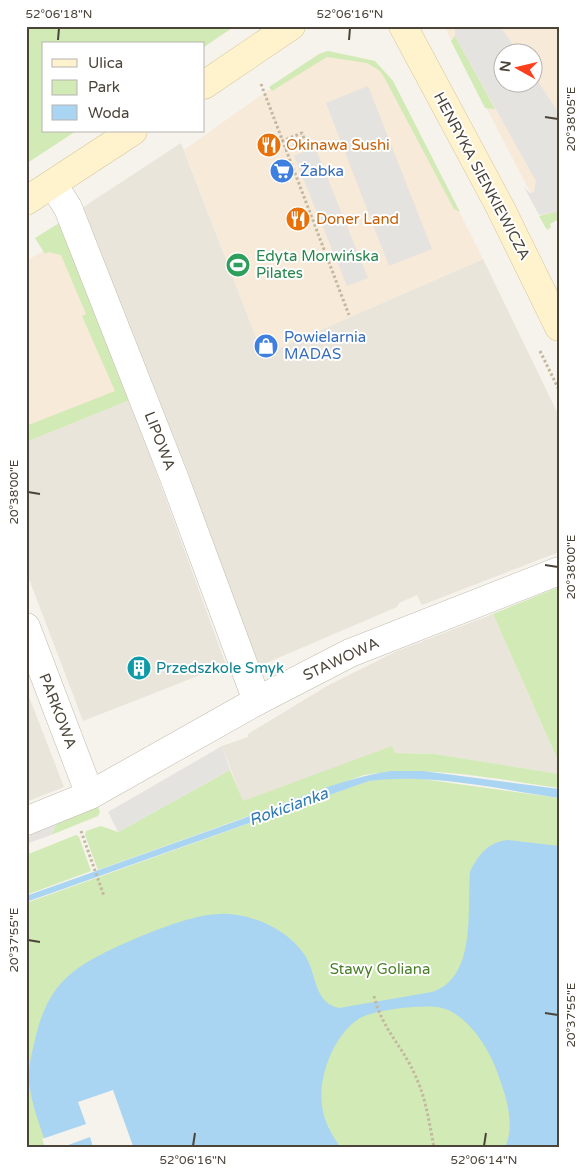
<svg xmlns="http://www.w3.org/2000/svg" width="585" height="1173" font-family="'Varela Round',sans-serif">
  <style>
    .residential { fill: #eae5da }
    .commercial { fill: #f7ead8; fill-rule: evenodd }
    .green { fill: #d2eab5 }
    .parking { fill: #e5e3e0 }
    .water { fill: #a9d4f2 }
    .pier { fill: #f6f3ec }
    .lines { fill: none; stroke-linecap: round; stroke-linejoin: round }
    .street-casing { stroke: #c2bbae; stroke-width: 29 }
    .secondary-casing { stroke: #d6c79b; stroke-width: 29 }
    .path { stroke: #c4b79f; stroke-width: 3; stroke-dasharray: 2.5 2.5; stroke-linecap: butt }
    .street { stroke: #fff; stroke-width: 28 }
    .secondary { stroke: #fff3cd; stroke-width: 28 }
    .path-bridge { stroke: #c4b79f; stroke-width: 3; stroke-dasharray: 2.5 2.5; stroke-linecap: butt }
    .ticks { fill: none; stroke: #4b4439; stroke-width: 2 }
    .labels { text-anchor: middle; stroke-width: 4; stroke-linejoin: round; paint-order: stroke }
    .food-label { font-size: 15px; fill: #c56008; stroke: #fff; text-anchor: start }
    .shop-label { font-size: 15px; fill: #366cbe; stroke: #fff; text-anchor: start }
    .street-label { font-size: 15px; fill: #4b4439; stroke: #fff }
    .leisure-label { font-size: 15px; fill: #27864d; stroke: #fff; text-anchor: start }
    .culture-label { font-size: 15px; fill: #0d838f; stroke: #fff; text-anchor: start }
    .park-label { font-size: 15px; fill: #4a7f2a; stroke: #fff }
    .water-label { font-size: 16px; font-style: italic; fill: #2e7ab2; stroke: #fff }
    .neatline { fill: none; stroke: #4b4439; stroke-width: 2 }
    .ticks-label { font-size: 12px; text-anchor: middle; fill: #4b4439 }
  </style>
  <rect width="100%" height="100%" fill="#f6f3ec"/>
  <g class="residential">
    <path d="M181 143 263 355 483 259 559 416V552L422 605 417 595 399 603 397 607 264 664 255 662 82 208Z"/>
    <path d="M130 400 226 665 83 721 26 571V442Z"/>
    <path d="M493 614 559 763V774L435 754 395 753 392 747 243 802 222 746 248 737V734L327 686 395 652Z"/>
    <path d="M26 689 64 787 26 802Z"/>
  </g>
  <g class="commercial">
    <path d="M444 26H559V216L546 223ZM502 52H532V82H502Z"/>
    <path d="M328 51 375 61 393 81 483 259 263 355 184 150 319 54Z"/>
    <path d="M49 248 63 252 127 401 26 442V261Z"/>
  </g>
  <g class="green">
    <path d="M26 26H235L204 47V44H44V131H76L26 164Z"/>
    <path d="M455 36 495 109 485 108 451 41Z"/>
    <path d="M328 51 375 61 393 81 460 212 454 209 384 77 380 71 367 63 327 57 272 91 269 87 319 54Z"/>
    <path d="M559 211V219L550 224 551 227 547 230 539 216Z"/>
    <path d="M64 220 130 400 26 442V426L115 391 82 316 86 314 61 255 48 252 45 254 35 238Z"/>
    <path d="M559 587V763L493 614Z"/>
    <path d="M392 746 395 753 435 754 559 774V788C494 779 429 764 364 775L98 870 85 835 86 831 101 826 118 832 230 770 243 801Z"/>
    <path d="M391 778 422 779 559 798V1147H26V903L337 792 369 781Z"/>
    <path d="M97 804 100 812 98 816 51 835 58 821Z"/>
    <path d="M76 835 79 837 91 871 26 895V855Z"/>
  </g>
  <g class="parking">
    <path d="M455 26H500L518 52H502V82H532L533 74 559 113V211L539 215 524 187 530 193 534 192 536 181 455 36Z"/>
    <path d="M368 86 432 249 389 266 326 103Z"/>
    <path d="M315 147 368 278 347 286 294 156Z"/>
    <path d="M222 746 230 770 118 832 108 812Z"/>
    <path d="M58 821 51 835 26 844V833Z"/>
  </g>
  <g class="water">
    <path d="M391 771H423L559 789V798C497 789 432 773 369 781L26 902V896C98 870 170 845 242 819 292 801 339 779 391 771Z"/>
    <path d="M508 840 559 846V1147H505C515 1127 507 1099 500 1080 493 1055 470 1015 442 1008 429 1005 414 1007 401 1008 389 1010 371 1012 360 1018 334 1034 318 1076 322 1105 323 1120 332 1135 340 1147H47C41 1128 33 1109 30 1089 27 1072 31 1056 35 1040 49 975 83 962 139 937 163 927 204 911 230 914 258 917 287 930 304 954 317 972 313 1003 339 1008L432 992C477 978 467 910 470 872 478 855 488 842 508 840Z"/>
  </g>
  <path class="pier" d="M113 1090 133 1146 93 1147 90 1137 63 1147H45L42 1139 86 1124 78 1102Z"/>
  <g class="lines">
    <defs>
      <g id="street">
        <path d="M53 184 68 208 174 477 257 701"/>
        <path d="M26 627 90 795"/>
        <path d="M26 821 90 795 257 701 350 653 559 571"/>
      </g>
      <g id="secondary">
        <path d="M403 26 500 207 559 327"/>
        <path d="M204 85 291 26"/>
        <path d="M26 201 133 131"/>
      </g>
    </defs>
    <use href="#street" class="street-casing"/>
    <use href="#secondary" class="secondary-casing"/>
    <g class="path">
      <path d="M261 84 349 315"/>
      <path d="M540 351 559 390"/>
      <path d="M81 831 104 896"/>
      <path d="M374 996C383 1031 402 1045 415 1075 426 1098 429 1122 434 1147"/>
    </g>
    <use href="#street" class="street"/>
    <use href="#secondary" class="secondary"/>
    <path class="path-bridge" d="M277 143 302 133 305 141 285 149"/>
  </g>
  <path class="ticks" d="M58 40 59 28M349 40 350 28M545 117 558 119M28 492 40 494M545 565 558 567M28 940 40 942M545 1013 558 1015M193 1146 195 1133M484 1146 486 1133"/>
  <defs>
    <symbol id="restaurant-disc" viewBox="-11 -11 22 22"><circle r="9.5" fill="#e8710a" stroke="#fff"/><path d="M-5-6h1v4h1v-4h1v4h1v-4h1v5L-1.5 .5V6h-2V.5L-5-1ZM5-6V6H3V1.5H1.5Q1.5-4 5-6Z" fill="#fff"/></symbol>
    <symbol id="supermarket-disc" viewBox="-11 -11 22 22"><circle r="9.5" fill="#3f7fe0" stroke="#fff"/><path d="M-6-5.5h2.5l.6 2H6L4.5 2H-2.5L-4.4-4H-6ZM-1.5 3.2a1.3 1.3 0 1 0 .1 0ZM3 3.2a1.3 1.3 0 1 0 .1 0Z" fill="#fff"/></symbol>
    <symbol id="stadium-disc" viewBox="-11 -11 22 22"><circle r="9.5" fill="#2e9e5b" stroke="#fff"/><path d="M0-5a6.5 5 0 1 0 0 10a6.5 5 0 1 0 0-10ZM-3.5-1.8h7v3.6h-7Z" fill="#fff"/></symbol>
    <symbol id="shop-disc" viewBox="-11 -11 22 22"><circle r="9.5" fill="#3f7fe0" stroke="#fff"/><path d="M-5-2.5h2.3a2.7 3.5 0 0 1 5.4 0H5L5.5 6h-11ZM-1.5-2.5h3a1.5 2.3 0 0 0-3 0Z" fill="#fff"/></symbol>
    <symbol id="building-disc" viewBox="-11 -11 22 22"><circle r="9.5" fill="#0f9aa8" stroke="#fff"/><path d="M-4-6H4V6H1V3H-1V6H-4ZM-2.5-4.3h1.7v1.8h-1.7ZM.8-4.3h1.7v1.8H.8ZM-2.5-1h1.7V.8h-1.7ZM.8-1h1.7V.8H.8Z" fill="#fff"/></symbol>
  </defs>
  <g fill-rule="evenodd">
    <use href="#restaurant-disc" x="255" y="131" width="28" height="28"/>
    <use href="#supermarket-disc" x="268" y="157" width="28" height="28"/>
    <use href="#restaurant-disc" x="284" y="205" width="28" height="28"/>
    <use href="#stadium-disc" x="224" y="251" width="28" height="28"/>
    <use href="#shop-disc" x="252" y="332" width="28" height="28"/>
    <use href="#building-disc" x="125" y="654" width="28" height="28"/>
  </g>
  <g class="labels">
    <g class="food-label">
      <text x="286" y="150">Okinawa Sushi</text>
      <text x="316" y="224">Doner Land</text>
    </g>
    <g class="shop-label">
      <text x="300" y="176">Żabka</text>
      <text x="284" y="342">Powielarnia<tspan x="284" dy="17">MADAS</tspan></text>
    </g>
    <g class="street-label">
      <text transform="translate(482 176) rotate(62)" y="5">HENRYKA SIENKIEWICZA</text>
      <text transform="translate(160 441) rotate(69)" y="5">LIPOWA</text>
      <text transform="translate(341 659) rotate(-25)" y="5">STAWOWA</text>
      <text transform="translate(58 711) rotate(69)" y="5">PARKOWA</text>
    </g>
    <g class="leisure-label">
      <text x="256" y="261">Edyta Morwińska<tspan x="256" dy="17">Pilates</tspan></text>
    </g>
    <g class="culture-label">
      <text x="156" y="673">Przedszkole Smyk</text>
    </g>
    <g class="park-label">
      <text x="380" y="974">Stawy Goliana</text>
    </g>
    <g class="water-label">
      <text transform="translate(288 806) rotate(-20)" y="6">Rokicianka</text>
    </g>
  </g>
  <rect width="585" height="1173" fill="none" stroke="#ffffff" stroke-width="55"/>
  <rect x="42" y="42" width="162" height="90" fill="#ffffff" stroke="#b7b4b0"/>
  <rect x="52" y="59" width="25" height="8" fill="#fff3cd" stroke="#b7b4b0"/>
  <text x="88" y="68" font-size="15" fill="#4b4439">Ulica</text>
  <rect x="52" y="80" width="25" height="15" fill="#d2eab5" stroke="#b7b4b0"/>
  <text x="88" y="92" font-size="15" fill="#4b4439">Park</text>
  <rect x="52" y="105" width="25" height="15" fill="#a9d4f2" stroke="#b7b4b0"/>
  <text x="88" y="118" font-size="15" fill="#4b4439">Woda</text>
  <g transform="translate(518 68) rotate(278)"><circle r="24" fill="#ffffff" stroke="#b7b4b0"/>
  <path d="M0-4L9 19L0 12L-9 19Z" fill="#fc3f1d"/>
  <text y="-8" font-size="14" font-weight="bold" text-anchor="middle" fill="#4b4439">N</text>
  </g>
  <rect x="28" y="28" width="530" height="1118" class="neatline"/>
  <g class="ticks-label">
    <text x="59" y="18">52°06'18"N</text>
    <text x="350" y="18">52°06'16"N</text>
    <text transform="translate(571 119) rotate(-90)" y="4">20°38'05"E</text>
    <text transform="translate(14 492) rotate(-90)" y="4">20°38'00"E</text>
    <text transform="translate(571 567) rotate(-90)" y="4">20°38'00"E</text>
    <text transform="translate(14 940) rotate(-90)" y="4">20°37'55"E</text>
    <text transform="translate(571 1015) rotate(-90)" y="4">20°37'55"E</text>
    <text x="193" y="1164">52°06'16"N</text>
    <text x="484" y="1164">52°06'14"N</text>
  </g>
</svg>
